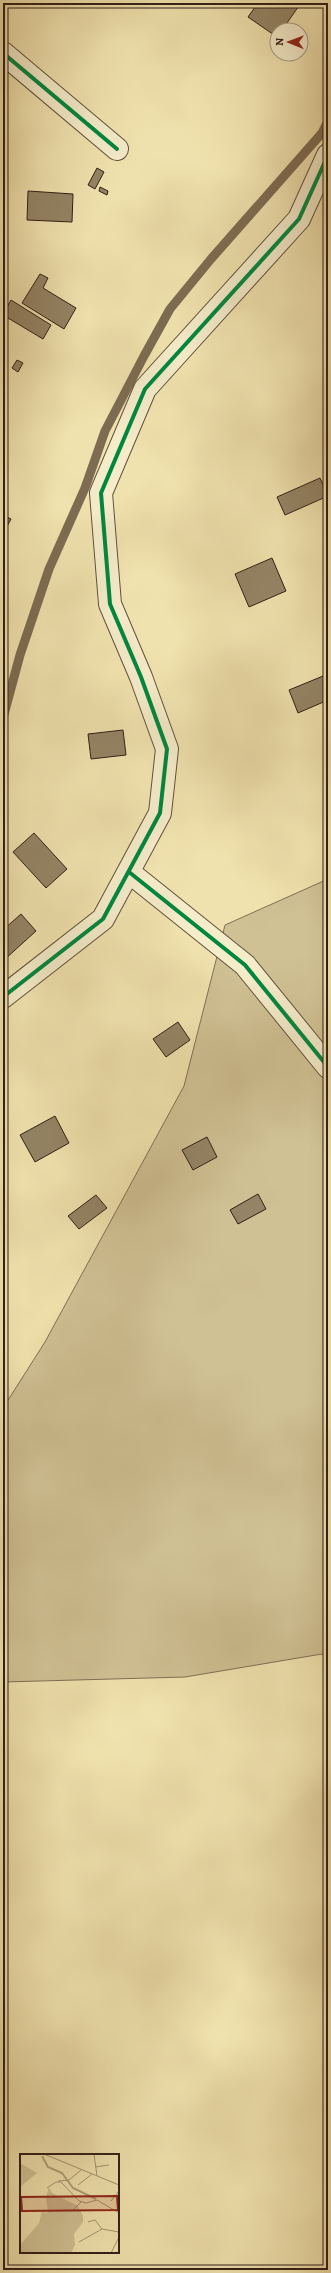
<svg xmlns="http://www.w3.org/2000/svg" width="331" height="2273" font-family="Alegreya,serif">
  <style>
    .green { fill: #d0c194; stroke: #807055 }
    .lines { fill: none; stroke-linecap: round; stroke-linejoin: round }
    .stream { stroke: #7d6c52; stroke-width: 9 }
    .building { fill: #948465; stroke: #311f16 }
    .minor-casing { stroke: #61503c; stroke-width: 24 }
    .minor { stroke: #f5ecca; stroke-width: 22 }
    .cycleway-casing { stroke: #f5ecca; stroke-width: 6 }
    .cycleway { stroke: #00873e; stroke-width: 4 }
    .inset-river { fill: none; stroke: #afa07a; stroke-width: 2 }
    .inset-road { fill: none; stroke: #a49471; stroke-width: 1 }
    .view { fill: #8f2418; fill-opacity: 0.15; stroke: #8f2418; stroke-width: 2 }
    .inset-edge { fill: none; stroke: #311f16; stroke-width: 2 }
  </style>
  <rect width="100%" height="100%" fill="#f0e2ae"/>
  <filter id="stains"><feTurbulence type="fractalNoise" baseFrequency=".005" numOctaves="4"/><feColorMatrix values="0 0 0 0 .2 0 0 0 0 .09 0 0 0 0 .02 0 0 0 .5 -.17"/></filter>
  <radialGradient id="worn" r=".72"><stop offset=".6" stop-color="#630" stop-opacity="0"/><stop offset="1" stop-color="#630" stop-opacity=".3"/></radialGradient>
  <path class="green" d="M328 879V1659L322 1654 185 1677 3 1682V1408L45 1342 184 1086 225 925Z"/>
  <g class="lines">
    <path class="stream" d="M3 718 20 655 49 569 85 488 105 431 144 356 170 309 211 259 322 133 328 121"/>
  </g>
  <g class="building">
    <path d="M258 3H301L282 30H277V37L248 17Z"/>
    <path d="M97 168 104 172 95 189 88 185Z"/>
    <path d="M100 187 108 191 107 195 99 191Z"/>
    <path d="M28 191 73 194 72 222 27 220Z"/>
    <path d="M40 274 48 278 43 288 76 308 64 329 22 303Z"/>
    <path d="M11 300 51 325 43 339 3 315Z"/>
    <path d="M17 360 23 363 18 372 12 368Z"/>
    <path d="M320 478 328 496 285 515 277 497Z"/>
    <path d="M3 515 11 519 3 534Z"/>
    <path d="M272 558 286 591 249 607 235 574Z"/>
    <path d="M328 674V700L298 713 289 690Z"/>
    <path d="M123 730 126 755 91 759 88 734Z"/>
    <path d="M34 833 67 869 46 888 13 852Z"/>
    <path d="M21 914 36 931 4 960 3 930Z"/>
    <path d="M178 1022 190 1040 166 1057 153 1039Z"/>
    <path d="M55 1116 69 1143 35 1162 20 1135Z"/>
    <path d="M207 1137 217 1157 193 1170 182 1150Z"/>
    <path d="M258 1194 266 1209 238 1224 230 1210Z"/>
    <path d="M96 1195 107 1208 79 1229 68 1216Z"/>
  </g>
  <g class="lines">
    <defs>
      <g id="minor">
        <path d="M3 53 117 149"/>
        <path d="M129 872 245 965 328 1067"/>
        <path d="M3 997 103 919 160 813 167 749 141 677 110 604 101 493 145 389 299 219 328 155"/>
      </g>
    </defs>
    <use href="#minor" class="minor-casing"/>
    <use href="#minor" class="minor"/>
    <defs>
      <g id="cycleway">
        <path d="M3 53 117 149"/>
        <path d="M129 872 245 965 328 1067"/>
        <path d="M3 997 103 919 160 813 167 749 141 677 110 604 101 493 145 389 299 219 328 155"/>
      </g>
    </defs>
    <use href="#cycleway" class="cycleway-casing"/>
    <use href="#cycleway" class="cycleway"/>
  </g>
  <g transform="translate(20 2154)">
    <rect width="99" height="99" fill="#f0e2ae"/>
    <path d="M0 9 17 19 0 33ZM29 33 32 39 58 52 63 62V68L54 80 55 91 51 99H0V91L19 69 22 57 26 59 28 57 26 43Z" fill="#d0c194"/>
    <path class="inset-river" d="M22 2 28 13 42 19 53 34 76 45"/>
    <path class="inset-road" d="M24 0 99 31M74 0 77 22M75 13 89 11M38 27 49 26 61 16M58 31 72 20M27 34 36 28H41L59 47 66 49 77 46 99 59M91 47 99 37M52 57 61 48M68 68 75 66 82 75 99 78M59 88 82 75M91 99 99 83"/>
    <path class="view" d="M97 42 98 56 2 57 1 43Z"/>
    <rect width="99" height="99" class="inset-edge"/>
  </g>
  <rect width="331" height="2273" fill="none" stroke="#f0e2ae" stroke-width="16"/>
  <rect x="4" y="4" width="323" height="2265" fill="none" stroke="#311f16" stroke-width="2"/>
  <rect x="8" y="8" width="315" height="2257" fill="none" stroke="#311f16"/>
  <g transform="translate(289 42) rotate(271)"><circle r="19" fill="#f5ecca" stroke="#a79a82"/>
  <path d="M0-3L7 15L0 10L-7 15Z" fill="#8f2418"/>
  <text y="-6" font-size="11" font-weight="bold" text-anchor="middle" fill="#311f16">N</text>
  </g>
  <rect width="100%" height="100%" filter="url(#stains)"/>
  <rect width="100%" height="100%" fill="url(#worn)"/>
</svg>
